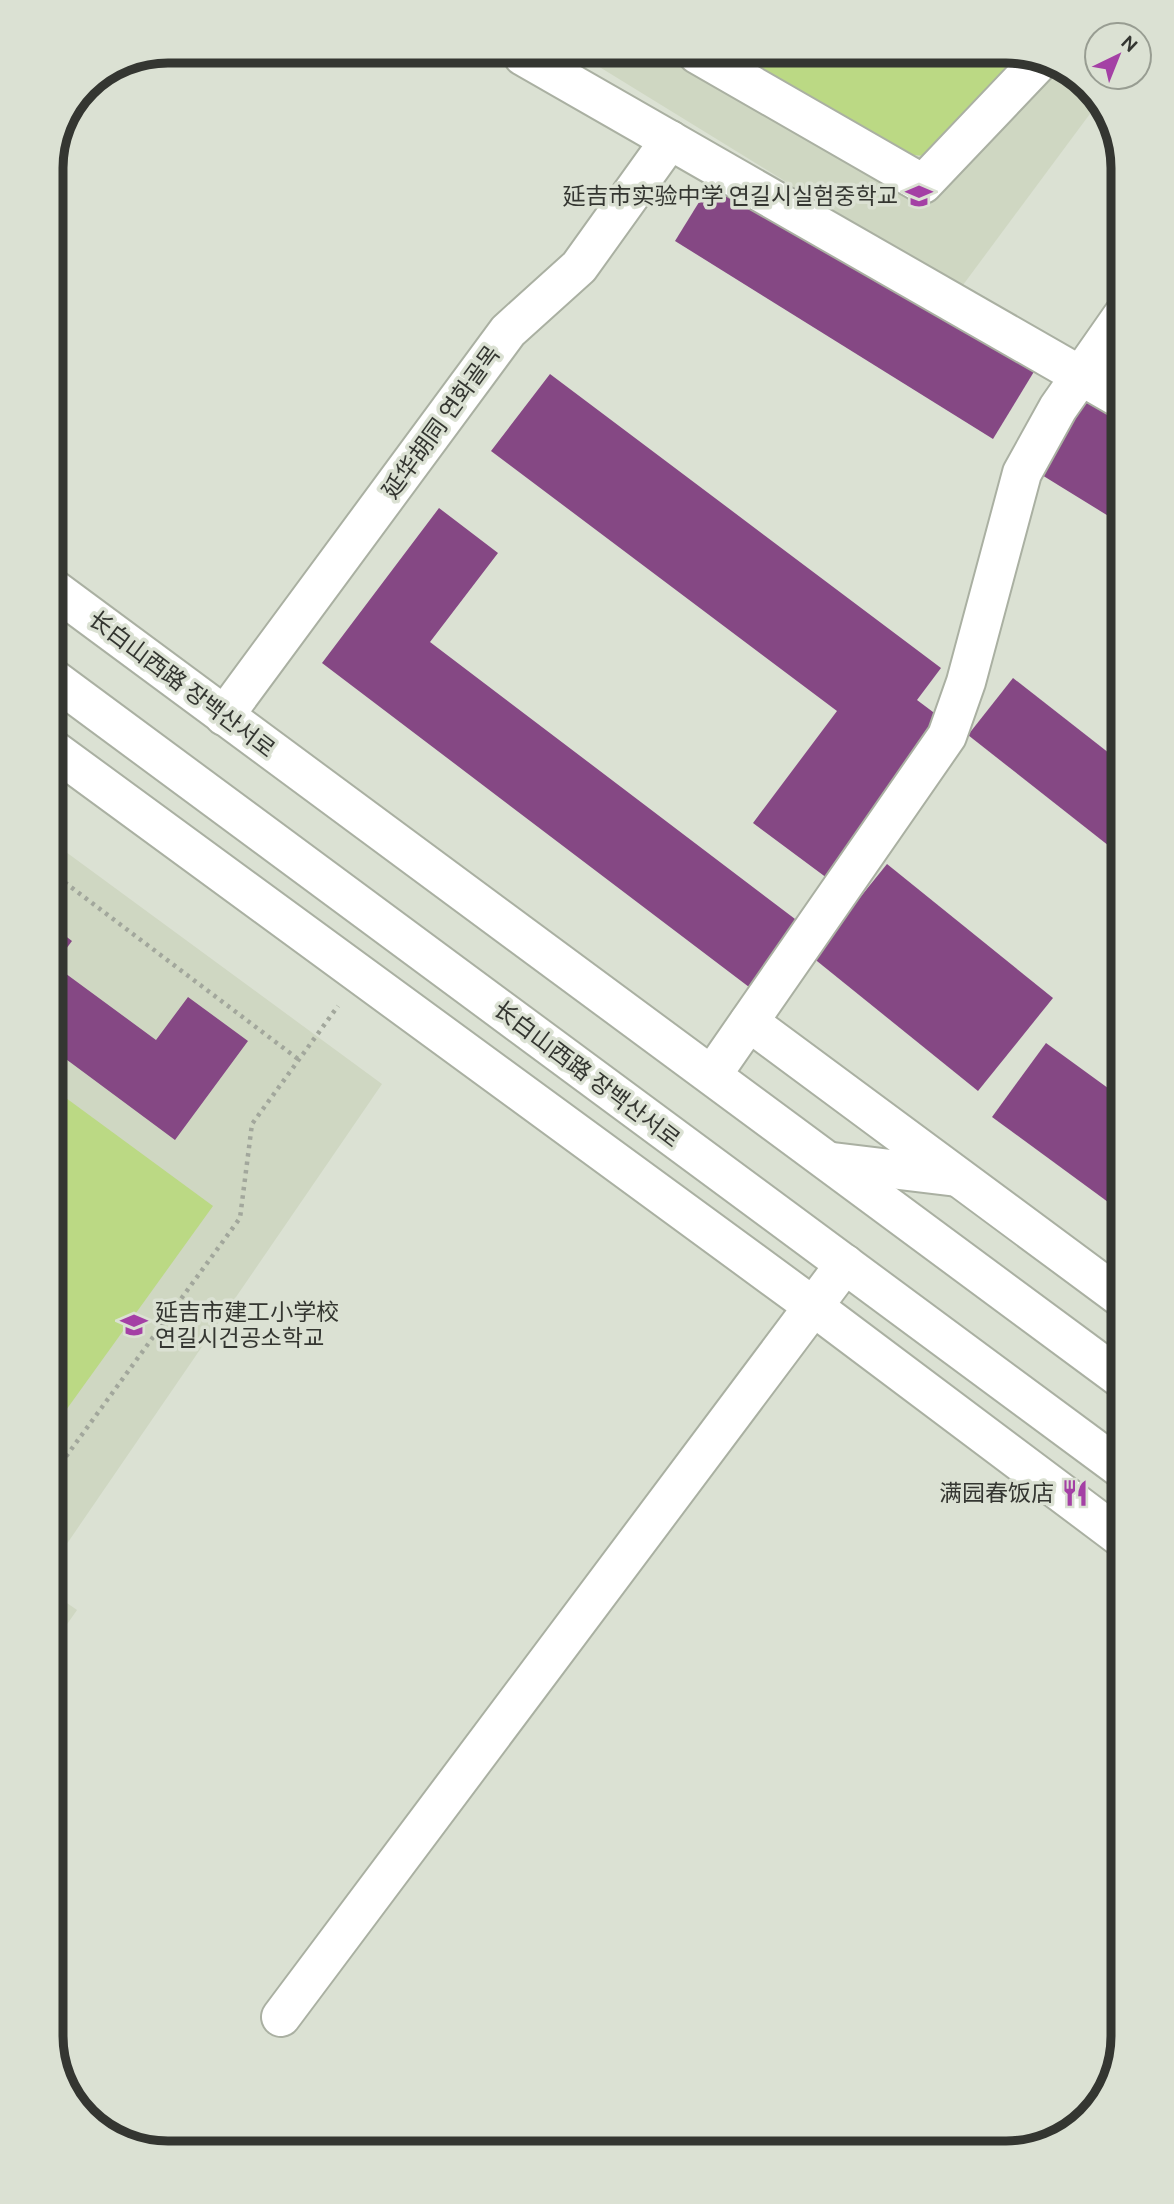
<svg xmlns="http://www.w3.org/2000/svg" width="1174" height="2204" font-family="Ubuntu,'Noto Sans SC','Noto Sans KR',sans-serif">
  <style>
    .built { fill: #cfd7c2 }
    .green { fill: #bbd984 }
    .building { fill: #854884 }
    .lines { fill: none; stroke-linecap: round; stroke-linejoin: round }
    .minor-casing { stroke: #aab0a2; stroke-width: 42 }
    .major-casing { stroke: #aab0a2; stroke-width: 42 }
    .path { stroke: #a2a79c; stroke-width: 4.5; stroke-dasharray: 3.5 5; stroke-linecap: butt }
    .minor { stroke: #fff; stroke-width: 38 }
    .major { stroke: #fff; stroke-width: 38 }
    .labels { text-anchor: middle; stroke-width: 7; stroke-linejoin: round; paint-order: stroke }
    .poi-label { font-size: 23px; fill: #343631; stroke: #dbe1d3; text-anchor: end }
    .street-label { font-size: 23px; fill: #343631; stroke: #dbe1d3 }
    .rim { fill: none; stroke: #343631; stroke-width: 9 }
  </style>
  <rect width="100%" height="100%" fill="#dbe1d3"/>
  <g class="built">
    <path d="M1014 51 1072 71 1098 103 960 289 580 55Z"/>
    <path d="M51 841 382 1084 51 1567Z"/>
    <path d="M51 1592 77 1610 51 1647Z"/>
  </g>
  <g class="green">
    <path d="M1014 51 1022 54 926 156 899 154 735 54Z"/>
    <path d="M51 1087 213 1206 51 1431Z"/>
  </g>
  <g class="building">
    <path d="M717 173 1035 370 993 439 675 241Z"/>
    <path d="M550 374 941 668 917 700 949 724 831 881 753 823 837 711 491 451Z"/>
    <path d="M1086 394 1123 417V525L1037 472Z"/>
    <path d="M439 508 498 553 430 642 799 922 749 987 322 663Z"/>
    <path d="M1013 678 1123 764V857L968 735Z"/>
    <path d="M887 864 1053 998 978 1091 812 957Z"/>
    <path d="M51 925 72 941 54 965 156 1040 188 997 248 1041 175 1140 51 1048Z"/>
    <path d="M1046 1043 1123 1099V1213L992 1117Z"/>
  </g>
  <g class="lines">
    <defs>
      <g id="minor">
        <path d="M697 54 923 184 1041 60"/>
        <path d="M523 56 1123 400"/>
        <path d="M224 716 508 331 579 267 670 140"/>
        <path d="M51 748 814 1307 1123 1539"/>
        <path d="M749 1022 1123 1299"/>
        <path d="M712 1075 947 736 966 682 1022 473 1058 408 1123 315"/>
        <path d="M281 2017 845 1264"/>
      </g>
      <g id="major">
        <path d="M51 587 1123 1380"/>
        <path d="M51 677 1123 1470"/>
        <path d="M833 1162 957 1177"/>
      </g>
    </defs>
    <use href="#minor" class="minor-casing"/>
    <use href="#major" class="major-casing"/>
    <g class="path">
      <path d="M51 872 298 1059"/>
      <path d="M51 1477 240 1218 252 1124 338 1006"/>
    </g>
    <use href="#minor" class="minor"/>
    <use href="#major" class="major"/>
  </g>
  <defs>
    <symbol id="school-bare" viewBox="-9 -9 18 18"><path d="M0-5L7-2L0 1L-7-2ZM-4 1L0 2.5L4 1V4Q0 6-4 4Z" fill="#a440a5" stroke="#dbe1d3" stroke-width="2.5" paint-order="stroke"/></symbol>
    <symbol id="restaurant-bare" viewBox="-9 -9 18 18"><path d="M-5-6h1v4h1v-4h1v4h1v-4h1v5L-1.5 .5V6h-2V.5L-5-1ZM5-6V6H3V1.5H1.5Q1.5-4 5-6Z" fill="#a440a5" stroke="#dbe1d3" stroke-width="2.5" paint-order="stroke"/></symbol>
  </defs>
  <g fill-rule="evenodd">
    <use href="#school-bare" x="900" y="177" width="38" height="38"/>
    <use href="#school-bare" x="115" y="1306" width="38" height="38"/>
    <use href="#restaurant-bare" x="1056" y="1474" width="38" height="38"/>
  </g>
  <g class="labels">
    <g class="poi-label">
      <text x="898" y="204">延吉市实验中学 연길시실험중학교</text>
      <text x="155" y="1320" text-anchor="start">延吉市建工小学校<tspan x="155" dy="26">연길시건공소학교</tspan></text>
      <text x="1054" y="1501">满园春饭店</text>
    </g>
    <g class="street-label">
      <text transform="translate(441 422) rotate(-54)" y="8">延华胡同 연화골목</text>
      <text transform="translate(182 684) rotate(37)" y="8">长白山西路 장백산서로</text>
      <text transform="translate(587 1074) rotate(37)" y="8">长白山西路 장백산서로</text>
    </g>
  </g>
  <path d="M0 0H1174V2204H0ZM168 63H1006A105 105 0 0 1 1111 168V2036A105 105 0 0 1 1006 2141H168A105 105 0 0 1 63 2036V168A105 105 0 0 1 168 63Z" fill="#dbe1d3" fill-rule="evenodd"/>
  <path class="rim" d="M168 63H1006A105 105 0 0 1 1111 168V2036A105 105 0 0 1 1006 2141H168A105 105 0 0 1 63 2036V168A105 105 0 0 1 168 63Z"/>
  <g transform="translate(1118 56) rotate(43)"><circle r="33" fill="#dbe1d3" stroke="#989d92" stroke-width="2"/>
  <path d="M0-5L12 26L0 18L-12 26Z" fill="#a440a5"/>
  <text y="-10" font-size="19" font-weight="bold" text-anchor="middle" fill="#343631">N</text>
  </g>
</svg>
